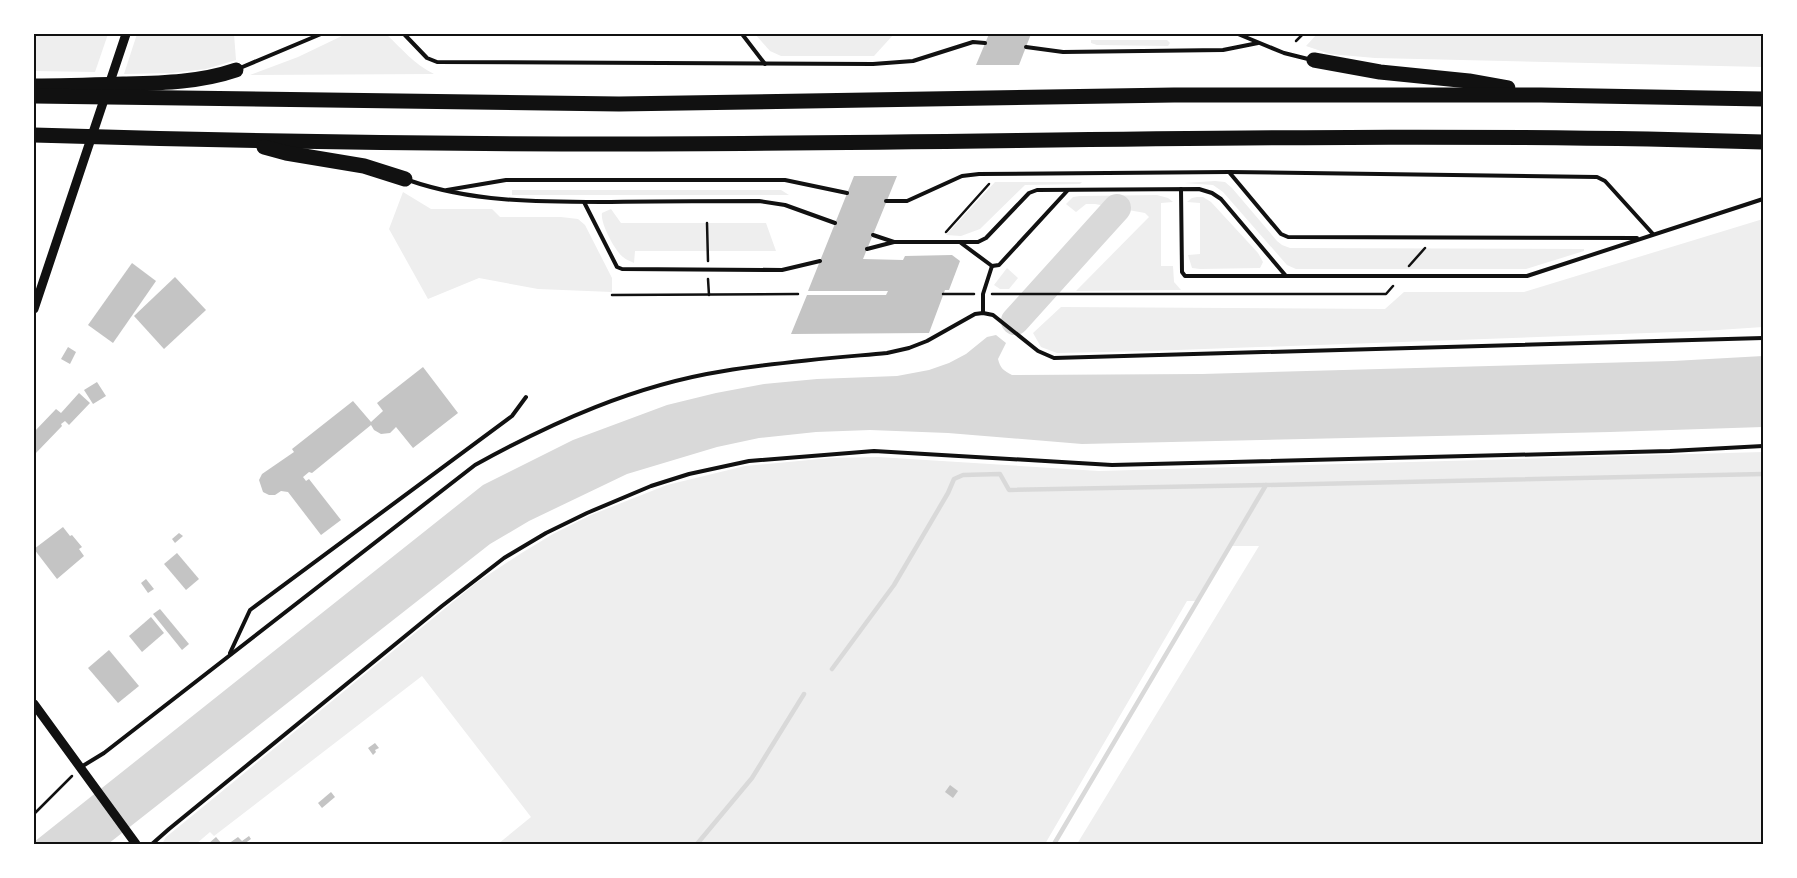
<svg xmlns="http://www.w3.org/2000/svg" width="1797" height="878" font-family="Cabin,sans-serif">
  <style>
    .green { fill: #eee }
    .water { fill: #d9d9d9 }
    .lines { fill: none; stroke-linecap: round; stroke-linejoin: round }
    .stream { stroke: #d9d9d9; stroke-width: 4.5 }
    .river { stroke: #d9d9d9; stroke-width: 28 }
    .building { fill: #c4c4c4 }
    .path { stroke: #111; stroke-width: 2.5 }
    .service { stroke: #111; stroke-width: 4 }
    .tertiary { stroke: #111; stroke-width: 9 }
    .motorway { stroke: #111; stroke-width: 15 }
    .neatline { fill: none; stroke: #111; stroke-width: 2 }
  </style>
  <rect width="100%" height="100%" fill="#fff"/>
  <g class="green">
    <path d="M34 34H108L95 72 34 71Z"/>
    <path d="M137 34H234L236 60 206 69 172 73 124 74Z"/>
    <path d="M346 34H386C402 49 414 64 434 74L250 75 298 57Z"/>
    <path d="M755 34H894L874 56H781L770 51Z"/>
    <path d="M1317 34H1763V67L1375 58 1330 54 1306 46Z"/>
    <path d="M1091 40H1167L1170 43 1168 46 1097 45 1091 43Z"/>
    <path d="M1215 181 1225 182 1232 188 1277 241 1282 245 1290 248 1584 249V251L1526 269H1296L1287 265 1223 192 1213 185 1184 183Z"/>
    <path d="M995 182H1082L1080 184 1025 185 980 229 961 236 946 235Z"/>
    <path d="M512 190H781L789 195H512Z"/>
    <path d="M403 192 431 209H492L500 217H561L578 219 585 225 612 278V292L538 289 479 278 428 299 389 229Z"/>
    <path d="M1157 195 1168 198 1173 202 1161 203V266H1173L1174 282 1181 290 1076 291 1149 217 1145 213 1095 204H1086L1076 212 1066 204 1073 197 1080 196Z"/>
    <path d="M1197 197H1203L1211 202 1258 253 1263 262 1260 268 1200 269 1192 268 1188 255 1200 254V203L1187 202 1192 198Z"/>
    <path d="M611 209 621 223H766L776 251H635L634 263C631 261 626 260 623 257 615 251 600 223 602 213Z"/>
    <path d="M1763 219V327L1703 331 1150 351 1057 353 1041 347 1033 333 1061 307 1385 309 1404 292H1524Z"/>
    <path d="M1007 268 1018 278 1009 289H1000L994 285Z"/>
    <path d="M1763 452V844H1077L1259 546H1230L1197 601H1187L1045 844H498L531 817 422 676 214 836 210 832 196 844H162L166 837 176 829 476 583 520 554 553 534 591 515 667 485 704 476 745 466 830 458 878 457 1099 471Z"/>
  </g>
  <path class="water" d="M996 335 1006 343 998 359C1000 368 1004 371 1012 375L1202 374 1673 361 1763 356V427L1610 432 1082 444 948 433 870 430 816 432 759 438 717 447 627 474 529 521 490 544 108 844H34V842L483 485 573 440 667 405 716 393 764 384 817 379 897 376 929 370 949 363 966 354 987 337Z"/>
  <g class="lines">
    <g class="stream">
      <path d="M832 669 894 585 948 493 954 479 963 475 1000 474 1009 490 1266 485"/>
      <path d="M697 844 752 778 804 694"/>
      <path d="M1054 844 1266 485 1763 474"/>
    </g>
    <path class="river" d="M1015 321 1117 208"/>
  </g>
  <g class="building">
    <path d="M989 34H1031L1019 65H976Z"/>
    <path d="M854 176H897L863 259 903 260 905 256 952 255 960 261 949 290H945L929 333 791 334 807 295H886L888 291H808Z"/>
    <path d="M132 263 156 281 113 343 88 325Z"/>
    <path d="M175 277 206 310 164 349 134 316Z"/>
    <path d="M68 347 76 352 70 364 61 359Z"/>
    <path d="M423 367 458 413 413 448 396 427 390 433 381 434 374 430 371 425 312 473 309 472 303 477 306 481 309 479 341 520 321 535 288 492 281 491 275 495H269L263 492 259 480 262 474 294 452 292 449 353 401 371 422 383 411 377 403Z"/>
    <path d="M97 382 106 396 93 404 84 390Z"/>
    <path d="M79 393 90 403 69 425 65 421 61 424 62 426 35 454 34 453V432L56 409 61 413Z"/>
    <path d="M63 527 70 536 72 535 82 547 79 549 84 556 57 579 34 549Z"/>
    <path d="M179 533 183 536 175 543 172 539Z"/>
    <path d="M177 553 199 579 186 590 164 564Z"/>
    <path d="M146 579 154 589 148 593 141 583Z"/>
    <path d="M160 609 189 644 182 650 153 614Z"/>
    <path d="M151 617 164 633 142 652 129 636Z"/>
    <path d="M109 650 139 686 118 703 88 668Z"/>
    <path d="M375 743 379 748 375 750 376 752 373 755 368 748Z"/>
    <path d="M950 785 958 791 953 798 945 792Z"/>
    <path d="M331 792 335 797 322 808 318 803Z"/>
    <path d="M249 836 251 839 244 844H228L238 837 242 841Z"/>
    <path d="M216 837 222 844H208Z"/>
  </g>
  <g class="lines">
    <g class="path">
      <path d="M1296 41 1303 34"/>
      <path d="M707 223 708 261"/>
      <path d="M946 232 989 184"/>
      <path d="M1409 266 1425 248"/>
      <path d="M708 279 709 295"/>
      <path d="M943 294H974"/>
      <path d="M992 294H1386L1393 286"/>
      <path d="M612 295 798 294"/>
      <path d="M34 814 72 776"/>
    </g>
    <g class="service">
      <path d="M404 34 427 58 437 62 873 64 913 61 973 42 985 43"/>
      <path d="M742 34 765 64"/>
      <path d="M1238 34 1284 53 1312 60"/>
      <path d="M1026 47 1063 52 1223 50 1258 43"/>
      <path d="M240 68 321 34"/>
      <path d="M1229 172 1281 234 1288 237 1637 238"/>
      <path d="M408 180C474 203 542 202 611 202 660 201 710 201 759 201L785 205 835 223"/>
      <path d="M1181 189 1182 272 1185 276H1286"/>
      <path d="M447 190 506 180H785L847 193"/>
      <path d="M886 201H907L962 176 979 174 1229 172 1597 177 1605 181 1653 234"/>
      <path d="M584 202 617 267 622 269 782 270 820 261"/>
      <path d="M873 235 894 242"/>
      <path d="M961 243 992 266 999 265 1068 190"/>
      <path d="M867 249 894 242H978L986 238 1029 193 1037 190 1199 189 1212 193 1221 199 1286 276H1527L1763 199"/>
      <path d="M983 313V294L992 266"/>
      <path d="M230 653 250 610 512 416 526 397"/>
      <path d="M81 767 104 753 475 465C553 422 635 385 724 371 777 362 832 358 887 353L909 348 927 341 975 314 983 313 993 315 1038 351 1054 358 1763 338"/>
      <path d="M152 844 169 829 442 606 504 558 546 533 587 513 651 486 689 474 749 461 874 451 1112 465 1670 451 1763 446"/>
    </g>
    <g class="tertiary">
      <path d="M34 309 126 34"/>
      <path d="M34 704 136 844"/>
    </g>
    <g class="motorway">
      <path d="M1314 60 1380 72 1469 81 1508 88"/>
      <path d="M34 86C65 86 95 85 126 84 163 83 201 82 236 70"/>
      <path d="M34 96 619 104 1174 95H1541L1763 99"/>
      <path d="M34 135C228 141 422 144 616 144 998 144 1381 130 1763 142"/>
      <path d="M264 147 286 153 364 166 405 179"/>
    </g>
  </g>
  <rect width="1797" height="878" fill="none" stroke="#ffffff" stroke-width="70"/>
  <rect x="35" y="35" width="1727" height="808" class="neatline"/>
</svg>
